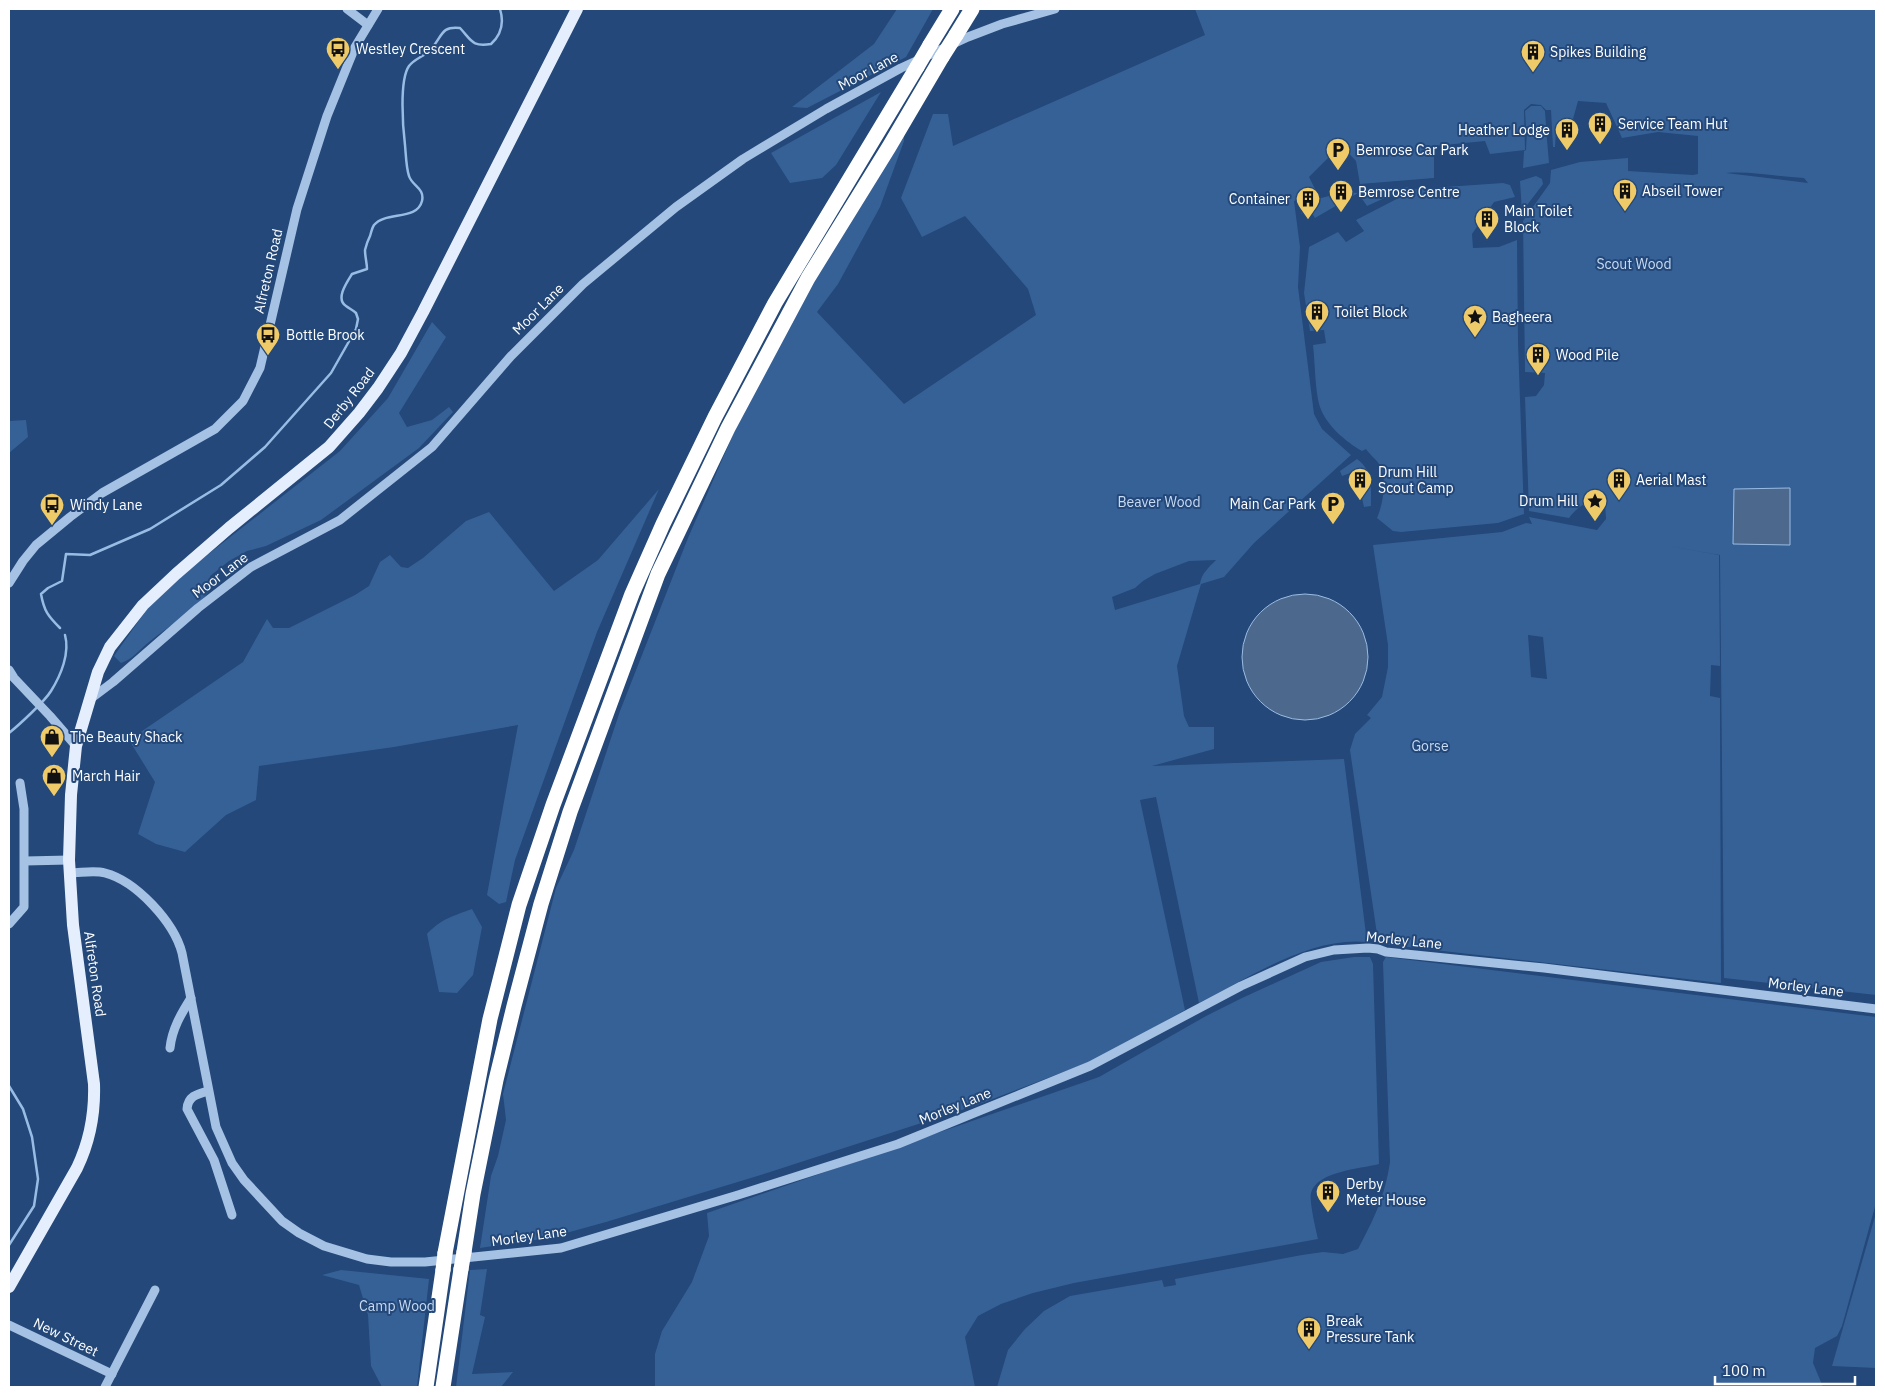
<svg xmlns="http://www.w3.org/2000/svg" width="1885" height="1396" font-family="'IBM Plex Sans',sans-serif">
  <style>
    .green { fill: #366197; fill-rule: evenodd }
    .water { fill: #4d688d; stroke: #99bce5 }
    .lines { fill: none; stroke-linecap: round; stroke-linejoin: round }
    .stream { stroke: #99bce5; stroke-width: 2.5 }
    .minor { stroke: #a5c1e4; stroke-width: 9 }
    .major { stroke: #e5eefc; stroke-width: 12 }
    .highway { stroke: #fff; stroke-width: 15 }
    .highway-bridge { stroke: #fff; stroke-width: 15 }
    .labels { text-anchor: middle; stroke-width: 4; stroke-linejoin: round; paint-order: stroke }
    .poi-label { font-size: 14px; fill: #fff; stroke: #234879; text-anchor: start }
    .street-label { font-size: 14px; fill: #fff; stroke: #234879 }
    .park-label { font-size: 14px; fill: #c8dbf4; stroke: #234879 }
  </style>
  <rect width="100%" height="100%" fill="#234879"/>
  <g class="green">
    <path d="M897 9H933L906 57 807 108 792 107 874 44Z"/>
    <path d="M1195 9H1876V995L1724 978 1720 555 1657 544 1719 555 1720 666 1711 665 1710 696 1720 698 1721 983 1382 944 1378 941 1350 750 1355 734 1371 718 1367 715 1382 697 1388 667V645L1373 545 1502 532 1526 523 1532 524 1529 517 1597 530 1606 519 1605 503C1590 497 1577 507 1569 518L1529 511 1525 397 1536 396 1544 385 1545 373 1525 372 1523 221 1550 183 1551 170 1580 162 1628 158V171L1693 175 1698 174V136L1658 132 1622 138 1606 103 1578 101 1573 119 1559 121 1556 130 1555 147H1553L1551 110H1546L1541 105 1531 104 1524 110 1525 150 1490 154 1485 141 1434 146V178L1360 184 1356 161 1341 145 1309 177 1317 193 1294 201 1300 247 1298 287 1314 414 1322 429 1351 455 1254 543 1224 577 1201 584 1177 666 1184 716 1189 727H1214V749L1152 766 1344 759 1367 942C1310 936 1249 978 1199 1003L1156 797 1140 800 1185 1010 1100 1058 977 1105 767 1173 606 1222 548 1238 480 1248 491 1176 498 1156 506 1120 503 1094 556 888 574 850 620 711 688 538 739 421 802 299 904 134V141L880 207 838 284 817 312 904 404 1036 315 1028 289 965 216 922 237 901 198 933 114H948L953 146 1205 35ZM1726 173C1752 171 1778 177 1804 178L1808 183ZM1216 560C1209 567 1201 574 1200 584L1115 610 1112 597 1135 588 1143 581 1155 574 1189 561ZM1528 635 1543 637 1547 679 1531 677Z"/>
    <path d="M881 92 836 165 822 178 790 183 771 153Z"/>
    <path d="M1531 106H1541L1545 111 1546 125 1526 127 1525 111Z"/>
    <path d="M1546 128 1549 163 1523 168 1524 151 1526 150 1527 130Z"/>
    <path d="M1536 176 1542 179 1543 184 1522 212 1520 181Z"/>
    <path d="M1503 183 1510 185 1515 197 1494 202 1472 234 1473 248 1499 247 1517 240 1518 342 1524 514 1498 523 1401 532 1393 531 1377 518C1383 504 1388 478 1379 464 1375 458 1369 454 1366 449L1362 451C1346 442 1326 425 1320 407 1315 391 1315 362 1313 345L1326 343 1324 330 1310 331 1304 293 1309 247 1338 232 1346 242 1364 231 1356 220 1416 189Z"/>
    <path d="M1409 187 1367 206 1358 193 1315 218 1310 210 1301 214 1305 206 1321 198 1345 192 1358 193Z"/>
    <path d="M432 322 446 337 399 413 407 427 432 420 449 407 453 412 419 448 321 520 266 546 247 551 229 561 210 576C210 582 210 590 206 595 191 615 168 626 149 642 139 650 133 659 121 663L114 656 152 602 192 567 340 451 388 398Z"/>
    <path d="M26 420 28 437 9 453V421Z"/>
    <path d="M1357 459C1373 470 1371 488 1371 506L1364 507 1356 471 1342 476 1340 471Z"/>
    <path d="M659 489 597 632 515 860 506 902 499 904 487 895 518 725 394 747 259 766 256 800 226 815 185 852 156 844 138 834 155 782 129 740 243 662 267 619 273 628H289L355 595 369 586 380 562 390 555 401 567 408 568 423 558 466 521 489 512 554 591 598 560Z"/>
    <path d="M472 909 482 927 473 975 457 993 439 992 427 934C441 919 453 916 472 909Z"/>
    <path d="M1354 957H1370L1373 964 1379 1164C1360 1169 1317 1171 1311 1193 1309 1201 1316 1230 1318 1239L1074 1283 1033 1293 1001 1304 978 1316 965 1337 975 1387H655V1354L662 1331 692 1282 702 1255 709 1236 707 1213 1099 1077 1206 1016 1242 998 1321 962Z"/>
    <path d="M1386 957 1876 1017V1203L1842 1326 1837 1336 1815 1348 1813 1363 1823 1387H997L1008 1350 1025 1329 1044 1311 1070 1296 1162 1280 1164 1287 1176 1285 1175 1279 1302 1255 1323 1252 1343 1254 1358 1249C1374 1219 1385 1196 1390 1162L1383 962Z"/>
    <path d="M1876 1213V1368L1832 1366Z"/>
    <path d="M487 1269 480 1315 485 1317 472 1374 513 1372 501 1387H456L470 1270Z"/>
    <path d="M341 1270 429 1279 417 1387H382L371 1366 368 1315 359 1285 322 1275Z"/>
  </g>
  <g class="water">
    <path d="M1790 488V545L1733 544 1734 489Z"/>
    <circle cx="1305" cy="657" r="63"/>
  </g>
  <g class="lines">
    <g class="stream">
      <path d="M60 628C48 616 44 611 41 594L48 588 62 581 66 554 90 555 150 529 221 485 265 447 331 373 356 329 358 319 356 313C353 310 350 309 346 306 335 299 347 282 352 274L367 269C367 263 365 257 365 250 366 246 368 240 370 236 371 233 372 228 374 225 386 211 417 221 422 201 425 188 412 186 409 176 406 167 406 155 405 145 403 129 399 80 409 66 415 58 426 56 432 48 443 35 441 26 460 28 472 41 472 47 491 44 502 34 504 22 500 9"/>
      <path d="M9 733C19 725 45 701 51 691 61 675 70 653 65 635"/>
      <path d="M9 1086 23 1109 32 1137 38 1179 34 1206 9 1245"/>
    </g>
    <g class="minor">
      <path d="M347 9 368 25"/>
      <path d="M9 583 23 561 36 545 70 517 102 493 215 429 243 401 260 368 297 209 327 116 355 47 378 9"/>
      <path d="M9 670 14 678 50 716 76 746"/>
      <path d="M89 700 113 682 198 608 251 567 340 520 432 447 511 356 583 284 676 207 743 159 826 109 901 68 968 37 1002 24 1055 9"/>
      <path d="M25 861 69 860"/>
      <path d="M70 873C81 873 94 870 105 873 136 881 174 922 182 953L216 1127 232 1163 244 1180 282 1221 299 1233 324 1246 367 1259 391 1262H425L561 1248 738 1195 898 1144 1090 1066 1241 986 1305 957 1334 950 1368 948 1378 949 1386 952 1544 968 1876 1009"/>
      <path d="M9 924 24 907V809L20 783"/>
      <path d="M170 1048C172 1029 181 1014 191 998"/>
      <path d="M208 1091C197 1094 188 1096 187 1109L214 1160 232 1215"/>
      <path d="M9 1325 112 1374"/>
      <path d="M105 1387 155 1290"/>
    </g>
    <path class="major" d="M9 1287 77 1168C90 1141 95 1114 94 1084L73 925 69 860 71 795 76 746 98 672 110 647 143 605 176 574 229 528 329 447 359 413 378 388 401 353 423 312 577 9"/>
    <g class="highway">
      <path d="M956 35 972 9"/>
      <path d="M930 45 952 9"/>
      <path d="M464 1252 473 1194 496 1080 514 1006 541 904 570 812 658 574 728 428 808 278 889 147 942 57"/>
      <path d="M445 1253 490 1019 519 905 553 805 632 594 663 524 715 417 775 303 917 67"/>
      <path d="M426 1387 443 1270"/>
      <path d="M443 1387 461 1269"/>
    </g>
    <g class="highway-bridge">
      <path d="M942 57 956 35"/>
      <path d="M917 67 930 45"/>
      <path d="M461 1269 464 1252"/>
      <path d="M443 1270 445 1253"/>
    </g>
  </g>
  <defs>
    <symbol id="bus-pin" viewBox="-11 -11 22 30"><path d="M0 17L-7.5 6A9.5 9.5 0 1 1 7.5 6Z" fill="#efca69" stroke="#234879"/><path d="M-5-6H5V4H4V6H2V4H-2V6H-4V4H-5ZM-3.5-4V0h7V-4ZM-3.5 1.2v1.5H-2V1.2ZM2 1.2v1.5H3.5V1.2Z" fill="#111"/></symbol>
    <symbol id="building-pin" viewBox="-11 -11 22 30"><path d="M0 17L-7.5 6A9.5 9.5 0 1 1 7.5 6Z" fill="#efca69" stroke="#234879"/><path d="M-4-6H4V6H1V3H-1V6H-4ZM-2.5-4.3h1.7v1.8h-1.7ZM.8-4.3h1.7v1.8H.8ZM-2.5-1h1.7V.8h-1.7ZM.8-1h1.7V.8H.8Z" fill="#111"/></symbol>
    <symbol id="parking-pin" viewBox="-11 -11 22 30"><path d="M0 17L-7.5 6A9.5 9.5 0 1 1 7.5 6Z" fill="#efca69" stroke="#234879"/><path d="M-3.5-5.5H1a3.5 3.5 0 0 1 0 7H-1V5.5H-3.5ZM-1-3.4V-.6H.8a1.4 1.4 0 0 0 0-2.8Z" fill="#111"/></symbol>
    <symbol id="sight-pin" viewBox="-11 -11 22 30"><path d="M0 17L-7.5 6A9.5 9.5 0 1 1 7.5 6Z" fill="#efca69" stroke="#234879"/><path d="M0-6L1.8-2.2L6-1.7L2.9 1.2L3.7 5.4L0 3.3L-3.7 5.4L-2.9 1.2L-6-1.7L-1.8-2.2Z" fill="#111"/></symbol>
    <symbol id="shop-pin" viewBox="-11 -11 22 30"><path d="M0 17L-7.5 6A9.5 9.5 0 1 1 7.5 6Z" fill="#efca69" stroke="#234879"/><path d="M-5-2.5h2.3a2.7 3.5 0 0 1 5.4 0H5L5.5 6h-11ZM-1.5-2.5h3a1.5 2.3 0 0 0-3 0Z" fill="#111"/></symbol>
  </defs>
  <g fill-rule="evenodd">
    <use href="#bus-pin" x="324" y="35" width="28" height="38"/>
    <use href="#building-pin" x="1519" y="38" width="28" height="38"/>
    <use href="#building-pin" x="1586" y="110" width="28" height="38"/>
    <use href="#building-pin" x="1553" y="116" width="28" height="38"/>
    <use href="#parking-pin" x="1324" y="136" width="28" height="38"/>
    <use href="#building-pin" x="1611" y="177" width="28" height="38"/>
    <use href="#building-pin" x="1327" y="178" width="28" height="38"/>
    <use href="#building-pin" x="1294" y="185" width="28" height="38"/>
    <use href="#building-pin" x="1473" y="205" width="28" height="38"/>
    <use href="#building-pin" x="1303" y="298" width="28" height="38"/>
    <use href="#sight-pin" x="1461" y="303" width="28" height="38"/>
    <use href="#bus-pin" x="254" y="321" width="28" height="38"/>
    <use href="#building-pin" x="1524" y="341" width="28" height="38"/>
    <use href="#building-pin" x="1346" y="466" width="28" height="38"/>
    <use href="#building-pin" x="1605" y="466" width="28" height="38"/>
    <use href="#sight-pin" x="1581" y="487" width="28" height="38"/>
    <use href="#parking-pin" x="1319" y="490" width="28" height="38"/>
    <use href="#bus-pin" x="38" y="491" width="28" height="38"/>
    <use href="#shop-pin" x="38" y="723" width="28" height="38"/>
    <use href="#shop-pin" x="40" y="762" width="28" height="38"/>
    <use href="#building-pin" x="1314" y="1178" width="28" height="38"/>
    <use href="#building-pin" x="1295" y="1315" width="28" height="38"/>
  </g>
  <g class="labels">
    <g class="poi-label">
      <text x="356" y="54">Westley Crescent</text>
      <text x="1550" y="57">Spikes Building</text>
      <text x="1618" y="129">Service Team Hut</text>
      <text x="1550" y="135" text-anchor="end">Heather Lodge</text>
      <text x="1356" y="155">Bemrose Car Park</text>
      <text x="1642" y="196">Abseil Tower</text>
      <text x="1358" y="197">Bemrose Centre</text>
      <text x="1290" y="204" text-anchor="end">Container</text>
      <text x="1504" y="216">Main Toilet<tspan x="1504" dy="16">Block</tspan></text>
      <text x="1334" y="317">Toilet Block</text>
      <text x="1492" y="322">Bagheera</text>
      <text x="286" y="340">Bottle Brook</text>
      <text x="1556" y="360">Wood Pile</text>
      <text x="1378" y="477">Drum Hill<tspan x="1378" dy="16">Scout Camp</tspan></text>
      <text x="1636" y="485">Aerial Mast</text>
      <text x="1578" y="506" text-anchor="end">Drum Hill</text>
      <text x="1316" y="509" text-anchor="end">Main Car Park</text>
      <text x="70" y="510">Windy Lane</text>
      <text x="70" y="742">The Beauty Shack</text>
      <text x="72" y="781">March Hair</text>
      <text x="1346" y="1189">Derby<tspan x="1346" dy="16">Meter House</tspan></text>
      <text x="1326" y="1326">Break<tspan x="1326" dy="16">Pressure Tank</tspan></text>
    </g>
    <g class="street-label">
      <text transform="translate(868 71) rotate(-28)" y="5">Moor Lane</text>
      <text transform="translate(268 271) rotate(-77)" y="5">Alfreton Road</text>
      <text transform="translate(538 309) rotate(-45)" y="5">Moor Lane</text>
      <text transform="translate(349 398) rotate(-52)" y="5">Derby Road</text>
      <text transform="translate(220 575) rotate(-37)" y="5">Moor Lane</text>
      <text transform="translate(1404 940) rotate(6)" y="5">Morley Lane</text>
      <text transform="translate(95 974) rotate(82)" y="5">Alfreton Road</text>
      <text transform="translate(1806 987) rotate(7)" y="5">Morley Lane</text>
      <text transform="translate(955 1106) rotate(-22)" y="5">Morley Lane</text>
      <text transform="translate(529 1236) rotate(-8)" y="5">Morley Lane</text>
      <text transform="translate(66 1337) rotate(26)" y="5">New Street</text>
    </g>
    <g class="park-label">
      <text x="1634" y="269">Scout Wood</text>
      <text x="1159" y="507">Beaver Wood</text>
      <text x="1430" y="751">Gorse</text>
      <text x="397" y="1311">Camp Wood</text>
    </g>
  </g>
  <rect width="1885" height="1396" fill="none" stroke="#ffffff" stroke-width="20"/>
  <path d="M1715 1376v8h140v-8" fill="none" stroke="#ffffff" stroke-width="2.5"/>
  <text x="1722" y="1376" font-size="15" fill="#ffffff" stroke="#234879" stroke-width="4" paint-order="stroke">100 m</text>
</svg>
